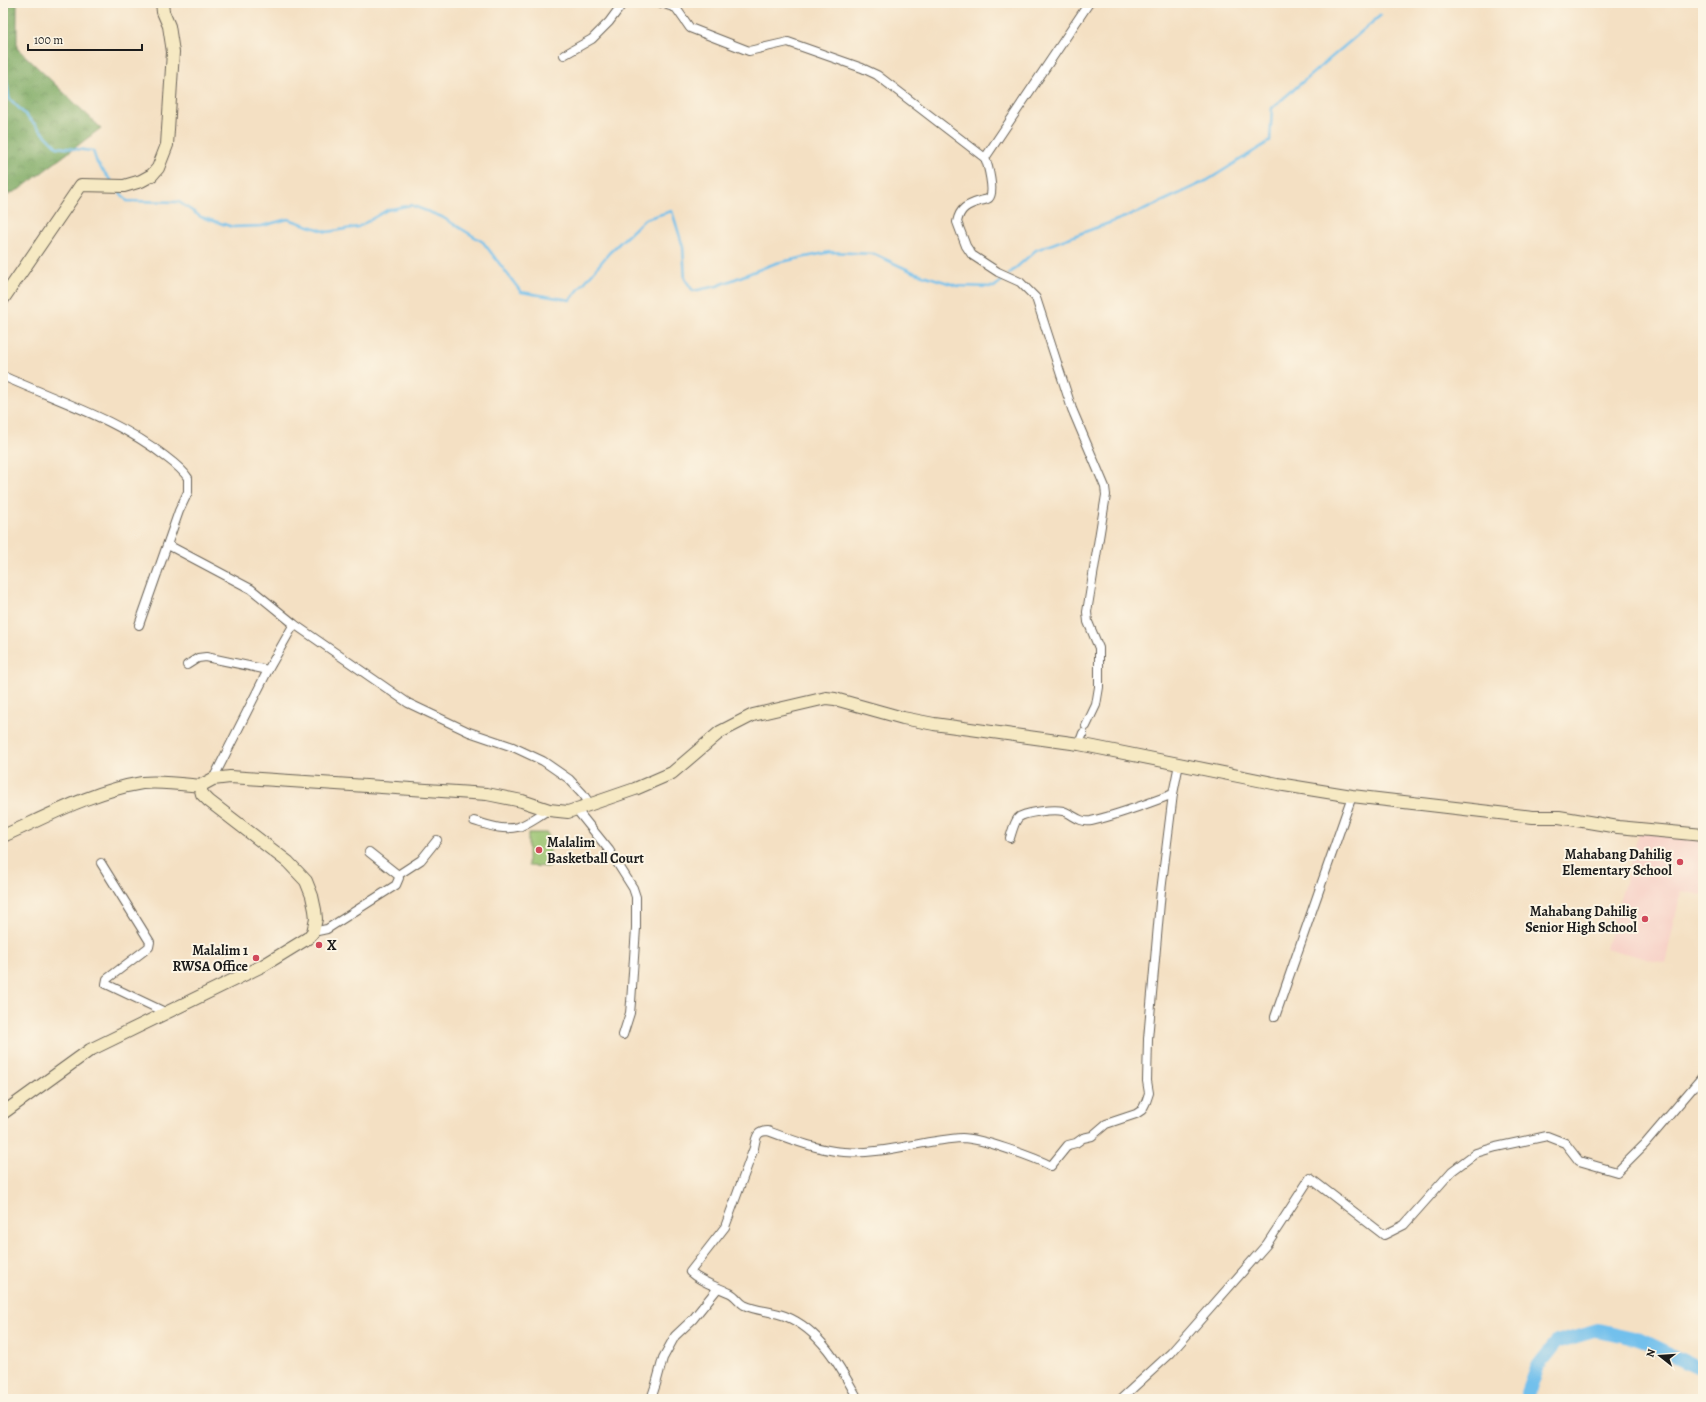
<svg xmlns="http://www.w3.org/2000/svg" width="1706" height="1402" font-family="Alegreya,serif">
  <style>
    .built { fill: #f7d1c7 }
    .forest { fill: url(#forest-crowns); stroke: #4b623e }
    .pitch { fill: #98c26e; stroke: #5a6f45 }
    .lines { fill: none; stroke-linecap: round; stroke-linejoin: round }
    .stream { stroke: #72c0ec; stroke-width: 2.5 }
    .river { stroke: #72c0ec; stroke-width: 14 }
    .street-casing { stroke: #686156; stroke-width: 10 }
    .secondary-casing { stroke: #686156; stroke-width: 14 }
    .street { stroke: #fff; stroke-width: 8 }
    .secondary { stroke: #f6e9c3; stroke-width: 12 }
    .poi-dot { fill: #d1495b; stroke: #fcf5e5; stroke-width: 1.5 }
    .labels { text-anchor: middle; stroke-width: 4; stroke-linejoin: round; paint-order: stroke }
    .poi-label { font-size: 14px; font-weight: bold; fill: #1c1c1c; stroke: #fcf5e5; text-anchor: end }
  </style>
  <defs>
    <pattern id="forest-crowns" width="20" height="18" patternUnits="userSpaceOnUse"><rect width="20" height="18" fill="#7aa861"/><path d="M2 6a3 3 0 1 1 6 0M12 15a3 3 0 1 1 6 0" fill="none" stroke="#63884f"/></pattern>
  </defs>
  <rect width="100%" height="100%" fill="#fcf5e5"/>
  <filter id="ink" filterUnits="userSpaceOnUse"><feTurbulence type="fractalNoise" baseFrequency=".025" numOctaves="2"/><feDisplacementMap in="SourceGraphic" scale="8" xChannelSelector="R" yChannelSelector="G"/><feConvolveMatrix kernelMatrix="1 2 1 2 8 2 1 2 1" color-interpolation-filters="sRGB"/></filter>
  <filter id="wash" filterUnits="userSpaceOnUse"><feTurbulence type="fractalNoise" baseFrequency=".012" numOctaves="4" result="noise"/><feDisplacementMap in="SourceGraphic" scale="16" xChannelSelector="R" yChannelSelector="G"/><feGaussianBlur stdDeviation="0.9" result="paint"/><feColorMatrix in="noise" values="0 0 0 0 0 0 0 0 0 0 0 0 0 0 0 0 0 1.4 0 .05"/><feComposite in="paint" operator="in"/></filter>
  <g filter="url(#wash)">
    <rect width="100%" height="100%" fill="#f4e0c3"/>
    <path class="built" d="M1638 832 1703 839V895L1681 891 1665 964 1606 948 1635 847Z"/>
    <path class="forest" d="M3 3H17V48L101 128 20 189 3 197Z"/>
    <path class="pitch" d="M528 833H548L550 867 528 866Z"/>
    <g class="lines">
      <g class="stream">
        <path d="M3 20V13L7 3"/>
        <path d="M3 54 9 98 57 147 93 151 97 163 112 182"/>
        <path d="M119 191 127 201 179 202 201 217 233 227 262 226 288 219 327 232 358 227 387 210 411 205 442 217 483 242 521 292 570 300 609 253 645 219 672 211 683 247 685 279 693 291 717 286 776 263 830 252 874 254 913 272 958 286 994 287 1005 278"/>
        <path d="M1009 274 1036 250 1144 210 1208 180 1270 141 1272 108 1381 15"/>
      </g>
      <path class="river" d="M1529 1399 1528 1393 1538 1366 1557 1342 1598 1330 1638 1339 1703 1370"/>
    </g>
  </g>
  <g filter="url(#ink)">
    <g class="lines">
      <defs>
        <g id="street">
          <path d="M661 3 676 8 690 28 749 51 788 42 862 68 877 75 985 158C988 165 995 192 989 198 987 200 983 200 980 201 967 205 960 208 957 222L966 246 972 255 998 272 1020 282 1036 298 1072 409 1105 487 1106 495 1087 612 1088 622 1099 648V687L1096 705 1086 726"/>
          <path d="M564 55 592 39 609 22 623 3"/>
          <path d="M985 158 1089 3"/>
          <path d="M3 376C58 401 118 419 166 457 174 463 183 470 188 478V492L179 511 139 625"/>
          <path d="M168 545 251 589 294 624 408 703 469 732 513 747 543 761 569 779 583 794 590 804"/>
          <path d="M187 665 198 658 206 657 268 670"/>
          <path d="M1079 744 1083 733"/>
          <path d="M213 779 268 670 294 624"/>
          <path d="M576 809 609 850 633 888 636 897V928L631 1002 630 1013 623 1035"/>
          <path d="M474 821C488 825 503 831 518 827 528 824 539 815 549 810"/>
          <path d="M1010 838C1012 832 1014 823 1018 818 1024 812 1054 809 1063 811 1073 814 1079 823 1091 821 1118 815 1147 804 1173 794"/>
          <path d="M101 863 150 942 149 947 107 979 106 984 165 1012"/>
          <path d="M398 875 421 860 437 840"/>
          <path d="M313 932 327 929 396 885 399 878 398 875 369 852"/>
          <path d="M1275 1017 1352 796"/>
          <path d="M651 1399 656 1384 663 1358 675 1336 693 1319 718 1288"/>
          <path d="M858 1399C841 1368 821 1330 785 1316 772 1311 756 1311 744 1305 739 1302 736 1296 730 1293 716 1286 702 1283 690 1272L725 1227 754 1148C756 1138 756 1131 768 1131 792 1140 818 1150 844 1152 883 1155 923 1140 962 1138 980 1138 1034 1157 1051 1166L1068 1145 1076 1143 1083 1138 1092 1136 1106 1124 1136 1114 1142 1110 1146 1102 1149 1093 1147 1081 1148 1039 1161 891 1173 794 1179 764"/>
          <path d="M1121 1399 1171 1353 1267 1244 1310 1178 1384 1235 1404 1225 1452 1171 1476 1153 1496 1147 1547 1136 1565 1143 1579 1161 1617 1172 1645 1144 1703 1076"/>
        </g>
        <g id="secondary">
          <path d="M3 299 81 185 124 186 141 181 152 175 158 168 167 145 173 52 169 26 163 12 162 3"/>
          <path d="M200 786 213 779 230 777 487 794 522 801 549 810 568 812 635 789 672 773 720 732 753 715 826 698 835 699 903 718 934 724 1079 744 1278 784 1352 796 1533 817H1559L1618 827 1703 835"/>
          <path d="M3 836C48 816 93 791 142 783 161 781 181 784 200 786L202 794 209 801 288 862 306 881 312 896 315 910 316 919 313 932 308 938 264 965 90 1050 3 1113"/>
        </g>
      </defs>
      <use href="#street" class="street-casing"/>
      <use href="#secondary" class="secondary-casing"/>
      <use href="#street" class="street"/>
      <use href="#secondary" class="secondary"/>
    </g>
  </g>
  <g class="poi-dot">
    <circle cx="539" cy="850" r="4"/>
    <circle cx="1680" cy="862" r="4"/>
    <circle cx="1645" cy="919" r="4"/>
    <circle cx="319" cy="945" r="4"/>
    <circle cx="256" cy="958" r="4"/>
  </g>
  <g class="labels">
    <g class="poi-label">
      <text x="547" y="847" text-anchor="start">Malalim<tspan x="547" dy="16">Basketball Court</tspan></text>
      <text x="1672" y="859">Mahabang Dahilig<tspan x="1672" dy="16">Elementary School</tspan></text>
      <text x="1637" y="916">Mahabang Dahilig<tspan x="1637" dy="16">Senior High School</tspan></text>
      <text x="327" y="950" text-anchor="start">X</text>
      <text x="248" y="955">Malalim 1<tspan x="248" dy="16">RWSA Office</tspan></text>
    </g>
  </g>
  <rect width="1706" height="1402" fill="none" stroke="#fcf5e5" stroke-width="16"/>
  <g transform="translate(1660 1356) rotate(287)" stroke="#fcf5e5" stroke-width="3" paint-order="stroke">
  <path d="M0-3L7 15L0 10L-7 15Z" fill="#1c1c1c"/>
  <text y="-6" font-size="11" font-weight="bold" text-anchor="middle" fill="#1c1c1c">N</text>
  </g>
  <path d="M28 44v6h114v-6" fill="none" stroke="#1c1c1c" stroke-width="2"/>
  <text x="34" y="44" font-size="12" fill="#1c1c1c" stroke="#fcf5e5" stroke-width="3" paint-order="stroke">100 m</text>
</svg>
